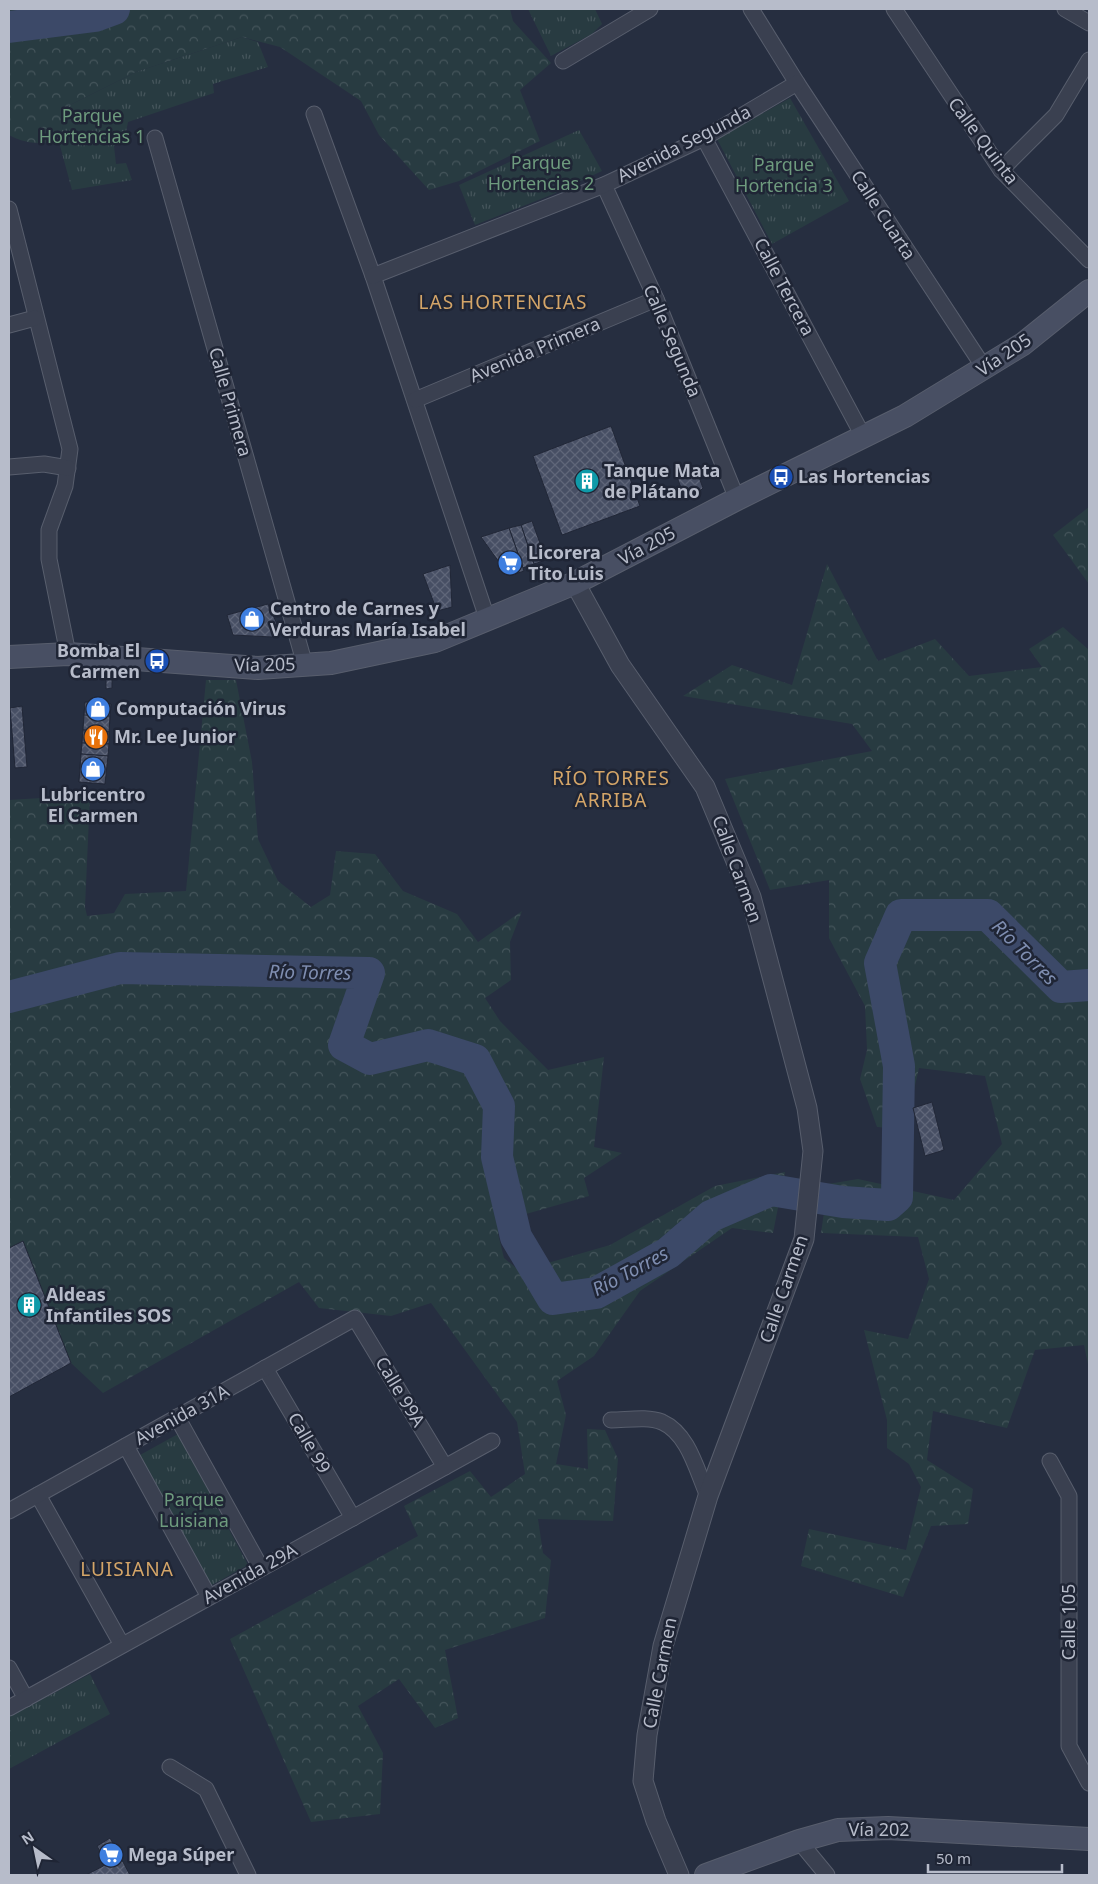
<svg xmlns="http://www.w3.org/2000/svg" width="1098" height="1884" font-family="'Noto Sans',sans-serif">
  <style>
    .forest { fill: url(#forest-crowns) }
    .park { fill: url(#park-tufts) }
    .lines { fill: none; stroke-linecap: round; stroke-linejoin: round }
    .river { stroke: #3c4968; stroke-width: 32 }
    .building { fill: url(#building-cross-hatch); stroke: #212737 }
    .minor-casing { stroke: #585e6d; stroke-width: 17 }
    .tertiary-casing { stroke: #585e6d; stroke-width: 21 }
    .secondary-casing { stroke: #585e6d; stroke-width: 24 }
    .minor { stroke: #3a4050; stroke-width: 15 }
    .tertiary { stroke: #3a4050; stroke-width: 19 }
    .secondary { stroke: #484f63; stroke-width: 22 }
    .labels { text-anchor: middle; stroke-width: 5; stroke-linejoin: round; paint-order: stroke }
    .park-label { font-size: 18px; fill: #6e9b7e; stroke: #1f2535 }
    .street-label { font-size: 18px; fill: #b7bcca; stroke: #1f2535 }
    .poi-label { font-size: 18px; font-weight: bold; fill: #b7bcca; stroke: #1f2535; text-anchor: start }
    .neighbourhood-label { font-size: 19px; letter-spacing: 1px; fill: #d4a568; stroke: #1f2535 }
    .water-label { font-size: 19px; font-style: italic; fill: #7f8eb1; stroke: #1f2535 }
  </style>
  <defs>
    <pattern id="forest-crowns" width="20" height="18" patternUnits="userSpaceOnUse" patternTransform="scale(1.25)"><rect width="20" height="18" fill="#283b41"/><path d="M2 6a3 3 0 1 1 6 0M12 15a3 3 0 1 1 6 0" fill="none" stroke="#45555b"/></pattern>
    <pattern id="park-tufts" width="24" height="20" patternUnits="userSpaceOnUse" patternTransform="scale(1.25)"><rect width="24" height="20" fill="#283b41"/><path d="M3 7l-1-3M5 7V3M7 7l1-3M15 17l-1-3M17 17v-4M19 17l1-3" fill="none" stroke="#45555b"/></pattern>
    <pattern id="building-cross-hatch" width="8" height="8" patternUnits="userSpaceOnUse" patternTransform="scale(1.25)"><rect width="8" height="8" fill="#474f64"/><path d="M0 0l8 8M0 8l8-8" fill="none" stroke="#5f6679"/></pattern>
  </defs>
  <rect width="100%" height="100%" fill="#262e40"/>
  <g class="forest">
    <path d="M9 9H510L513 21 551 63 520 90 540 141 459 181 429 190 379 135 361 101 280 47 242 37 136 72 68 106 59 142C42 144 24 144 9 135Z"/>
    <path d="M1089 507V584L1053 535Z"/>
    <path d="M827 564 878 661 935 639 969 676 1042 667 1029 649 1063 627 1089 650V1369L1084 1345 1035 1350 1007 1428 933 1411 927 1460 973 1489 968 1524 931 1526 903 1597 801 1566 809 1529 906 1550 921 1487 909 1464 887 1448V1420L864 1330 908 1339 929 1279 918 1237 821 1233 828 1184 858 1179 954 1200 1002 1144 985 1076 919 1068 905 1129 877 1127 860 1079 867 1050 865 1006 829 938V880L770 890 725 779 872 751 852 724 683 696 732 665 792 685Z"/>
    <path d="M206 680H236L252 762 258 839 278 881 311 907 330 895 336 851 375 854 403 891 457 914 478 942 522 911 510 942 511 980 485 998 500 1021 548 1070 604 1057 594 1147 622 1153 584 1178 589 1196 526 1214 498 1234 504 1258 520 1271 610 1245 715 1186 785 1172 773 1233 732 1228 640 1291 594 1356 557 1381 566 1415 556 1464 588 1469 587 1429 605 1430 618 1459 613 1521 538 1519 543 1553 551 1560 545 1618 445 1650 458 1718 435 1728 399 1679 358 1706 383 1753 380 1814 311 1822 230 1639 418 1536 404 1506 470 1471 491 1497 525 1474 517 1422 431 1303 391 1316 319 1308 299 1282 103 1393 71 1363 23 1241 9 1248V800L90 795 85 907 87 916 114 913 125 894 186 891Z"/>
  </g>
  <g class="park">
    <path d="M528 9H595L602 24 592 34 551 56Z"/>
    <path d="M242 37 258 42 268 67 213 84 214 93 128 122 124 142 114 146 116 164 126 163 132 180 72 190 59 142 68 106 136 72Z"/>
    <path d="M790 98 849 201 772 244 717 139Z"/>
    <path d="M579 130 602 171 551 195 475 225 459 185Z"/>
    <path d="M178 1434 248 1565 210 1586 140 1455Z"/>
    <path d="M90 1674 110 1714 9 1769V1717Z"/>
  </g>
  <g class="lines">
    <g class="river">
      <path d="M9 27 95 16 114 9"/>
      <path d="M9 997 120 968 369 973 344 1045 370 1059 428 1045 475 1060 499 1106 497 1157 516 1237 553 1299 596 1293 668 1253 711 1216 771 1190 843 1202 888 1205 897 1197 899 1066 880 963 901 915H988L1061 987 1089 985"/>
    </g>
  </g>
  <g class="building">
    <path d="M611 426 640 506 562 535 533 456Z"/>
    <path d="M696 469 703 488 697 494 685 499 677 477Z"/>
    <path d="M532 521 546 560 534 564 521 525Z"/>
    <path d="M521 525 534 564 523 568 509 528Z"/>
    <path d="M509 528 524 571 509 576 481 537Z"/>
    <path d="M450 565 452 607 437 611 423 574Z"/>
    <path d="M268 604 277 624 276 633 272 637 233 635 227 615Z"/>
    <path d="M106 672H112V688L106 689Z"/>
    <path d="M85 702 111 704 110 716 84 715Z"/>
    <path d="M85 702 111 704 105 784 79 782Z"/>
    <path d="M22 706 27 767 15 768 10 708Z"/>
    <path d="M84 715 110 716 109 732 83 730Z"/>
    <path d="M83 730 109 732V744L82 743Z"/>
    <path d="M82 743 109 744 108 756 81 754Z"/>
    <path d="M81 754 108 756 105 784 79 782Z"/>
    <path d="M932 1102 944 1150 925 1156 913 1108Z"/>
    <path d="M23 1241 71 1363 9 1397V1248Z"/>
    <path d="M110 1838 130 1875H86L107 1864 97 1846Z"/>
  </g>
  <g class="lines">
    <defs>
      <g id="minor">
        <path d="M751 9 797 83 985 369"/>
        <path d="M894 9 1001 170 1089 260"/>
        <path d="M1065 9 1089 23"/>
        <path d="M563 61 650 9"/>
        <path d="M314 114 373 276 487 618"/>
        <path d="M155 138 305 665"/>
        <path d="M704 138 863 436"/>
        <path d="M1001 170 1056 115 1089 60"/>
        <path d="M604 185 656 299 737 499"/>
        <path d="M9 209 70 449 65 486 49 530V559L68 654"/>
        <path d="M373 276 604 185 704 138 797 83"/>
        <path d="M9 325 35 318"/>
        <path d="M415 400 656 299"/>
        <path d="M9 467 44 464 68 468"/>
        <path d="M265 1368 353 1518"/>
        <path d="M177 1417 261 1568"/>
        <path d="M611 1420C627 1420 647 1416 662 1422 689 1434 697 1472 708 1496"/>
        <path d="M126 1446 209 1597"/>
        <path d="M1050 1461 1069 1496V1746L1089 1783"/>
        <path d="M38 1495 122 1645"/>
        <path d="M9 1511 355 1318 445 1467"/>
        <path d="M9 1668 26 1699"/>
        <path d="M9 1708 492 1441"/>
        <path d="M170 1767 206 1789 248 1875"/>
        <path d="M799 1841 827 1875"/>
      </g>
      <path id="tertiary" d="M575 583 620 665 705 787 751 897 807 1108 813 1151 804 1239 708 1496 663 1646 647 1735 643 1781 656 1821 679 1875"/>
      <g id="secondary">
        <path d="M9 657 68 654 258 668 331 663 435 641 575 583 737 499 905 416 1023 344 1089 291"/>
        <path d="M706 1875 799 1841 838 1830 888 1828 1089 1839"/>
      </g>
    </defs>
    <use href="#minor" class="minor-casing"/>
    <use href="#tertiary" class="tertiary-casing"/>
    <use href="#secondary" class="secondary-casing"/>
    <use href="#minor" class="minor"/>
    <use href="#tertiary" class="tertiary"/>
    <use href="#secondary" class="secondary"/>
  </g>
  <defs>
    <symbol id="bus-disc" viewBox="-11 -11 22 22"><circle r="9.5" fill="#1a4fb4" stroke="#1f2535"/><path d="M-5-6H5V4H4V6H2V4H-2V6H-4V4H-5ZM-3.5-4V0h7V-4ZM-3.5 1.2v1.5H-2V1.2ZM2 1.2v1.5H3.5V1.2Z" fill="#fff"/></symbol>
    <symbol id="building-disc" viewBox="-11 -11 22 22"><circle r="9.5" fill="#0f9aa8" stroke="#1f2535"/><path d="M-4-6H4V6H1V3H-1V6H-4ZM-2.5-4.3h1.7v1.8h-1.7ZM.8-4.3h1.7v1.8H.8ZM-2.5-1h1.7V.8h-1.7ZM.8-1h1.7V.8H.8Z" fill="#fff"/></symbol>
    <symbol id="supermarket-disc" viewBox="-11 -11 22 22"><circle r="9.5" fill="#3f7fe0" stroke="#1f2535"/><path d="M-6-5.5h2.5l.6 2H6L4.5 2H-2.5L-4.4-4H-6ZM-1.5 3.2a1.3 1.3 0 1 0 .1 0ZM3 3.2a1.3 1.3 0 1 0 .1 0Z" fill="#fff"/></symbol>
    <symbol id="shop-disc" viewBox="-11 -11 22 22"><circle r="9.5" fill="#3f7fe0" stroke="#1f2535"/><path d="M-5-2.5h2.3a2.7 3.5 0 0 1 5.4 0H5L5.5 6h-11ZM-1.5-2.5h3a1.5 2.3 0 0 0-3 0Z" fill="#fff"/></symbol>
    <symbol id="restaurant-disc" viewBox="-11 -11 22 22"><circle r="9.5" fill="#e8710a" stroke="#1f2535"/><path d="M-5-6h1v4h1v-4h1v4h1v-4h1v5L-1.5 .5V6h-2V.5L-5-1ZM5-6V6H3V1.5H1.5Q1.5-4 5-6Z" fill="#fff"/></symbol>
  </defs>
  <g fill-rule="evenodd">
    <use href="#bus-disc" x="767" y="463" width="28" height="28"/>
    <use href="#building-disc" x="573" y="467" width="28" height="28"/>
    <use href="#supermarket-disc" x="496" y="549" width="28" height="28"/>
    <use href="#shop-disc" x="238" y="605" width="28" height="28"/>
    <use href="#bus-disc" x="143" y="647" width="28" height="28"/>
    <use href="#shop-disc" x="84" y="695" width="28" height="28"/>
    <use href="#restaurant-disc" x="82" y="723" width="28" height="28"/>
    <use href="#shop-disc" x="79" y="755" width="28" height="28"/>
    <use href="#building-disc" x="15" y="1291" width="28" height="28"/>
    <use href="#supermarket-disc" x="97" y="1841" width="28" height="28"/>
  </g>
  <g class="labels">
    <g class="park-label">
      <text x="92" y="122">Parque<tspan x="92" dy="21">Hortencias 1</tspan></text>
      <text x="541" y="169">Parque<tspan x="541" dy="21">Hortencias 2</tspan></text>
      <text x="784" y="171">Parque<tspan x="784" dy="21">Hortencia 3</tspan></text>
      <text x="194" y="1506">Parque<tspan x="194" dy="21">Luisiana</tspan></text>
    </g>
    <g class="street-label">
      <text transform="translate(983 141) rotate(53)" y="6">Calle Quinta</text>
      <text transform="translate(684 144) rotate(-27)" y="6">Avenida Segunda</text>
      <text transform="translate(883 215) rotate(57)" y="6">Calle Cuarta</text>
      <text transform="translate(784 287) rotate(62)" y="6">Calle Tercera</text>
      <text transform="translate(672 341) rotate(67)" y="6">Calle Segunda</text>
      <text transform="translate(535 350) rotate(-23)" y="6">Avenida Primera</text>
      <text transform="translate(1004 355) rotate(-34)" y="6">Vía 205</text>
      <text transform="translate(230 402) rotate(74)" y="6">Calle Primera</text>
      <text transform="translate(647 546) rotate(-28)" y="6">Vía 205</text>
      <text transform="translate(265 665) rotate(-1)" y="6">Vía 205</text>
      <text transform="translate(737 869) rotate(70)" y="6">Calle Carmen</text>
      <text transform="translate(784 1289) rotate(-71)" y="6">Calle Carmen</text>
      <text transform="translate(400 1392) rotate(59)" y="6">Calle 99A</text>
      <text transform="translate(182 1415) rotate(-29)" y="6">Avenida 31A</text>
      <text transform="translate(309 1443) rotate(60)" y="6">Calle 99</text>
      <text transform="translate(250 1574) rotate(-29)" y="6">Avenida 29A</text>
      <text transform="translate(1069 1622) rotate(-90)" y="6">Calle 105</text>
      <text transform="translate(660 1673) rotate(-79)" y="6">Calle Carmen</text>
      <text x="879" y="1836">Vía 202</text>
    </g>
    <g class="poi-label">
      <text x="604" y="477">Tanque Mata<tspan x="604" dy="21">de Plátano</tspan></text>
      <text x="798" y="483">Las Hortencias</text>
      <text x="528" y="559">Licorera<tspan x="528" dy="21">Tito Luis</tspan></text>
      <text x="270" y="615">Centro de Carnes y<tspan x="270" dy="21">Verduras María Isabel</tspan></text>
      <text x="140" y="657" text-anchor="end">Bomba El<tspan x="140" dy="21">Carmen</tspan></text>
      <text x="116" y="715">Computación Virus</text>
      <text x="114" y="743">Mr. Lee Junior</text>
      <text x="93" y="801" text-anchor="middle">Lubricentro<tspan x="93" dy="21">El Carmen</tspan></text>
      <text x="46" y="1301">Aldeas<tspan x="46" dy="21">Infantiles SOS</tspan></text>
      <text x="128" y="1861">Mega Súper</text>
    </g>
    <g class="neighbourhood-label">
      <text x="503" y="309">LAS HORTENCIAS</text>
      <text x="611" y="785">RÍO TORRES<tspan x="611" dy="22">ARRIBA</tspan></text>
      <text x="127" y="1576">LUISIANA</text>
    </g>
    <g class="water-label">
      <text transform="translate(1025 952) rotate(45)" y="7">Río Torres</text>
      <text transform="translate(310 972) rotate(1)" y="7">Río Torres</text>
      <text transform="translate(630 1271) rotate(-28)" y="7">Río Torres</text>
    </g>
  </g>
  <rect width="1098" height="1884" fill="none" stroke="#b7bcca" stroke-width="20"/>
  <g transform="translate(35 1849) rotate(327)" stroke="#1f2535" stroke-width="4" paint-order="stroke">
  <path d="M0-4L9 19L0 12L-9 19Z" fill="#b7bcca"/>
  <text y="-8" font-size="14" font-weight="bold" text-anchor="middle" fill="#b7bcca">N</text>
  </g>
  <path d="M928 1864v8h134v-8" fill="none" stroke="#b7bcca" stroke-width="2.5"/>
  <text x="936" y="1864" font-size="15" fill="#b7bcca" stroke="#1f2535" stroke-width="4" paint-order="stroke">50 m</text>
</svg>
